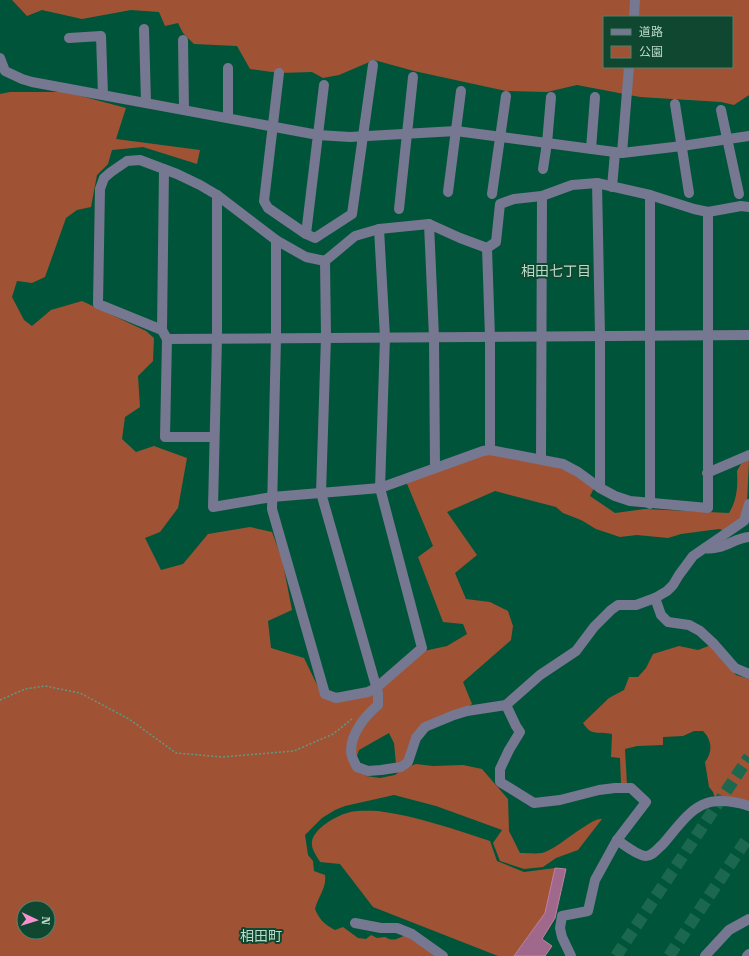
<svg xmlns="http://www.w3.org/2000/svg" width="749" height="956" font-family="'Roboto Serif','Noto Sans JP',serif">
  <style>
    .green { fill: #9f5334; fill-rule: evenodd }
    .building { fill: #a0688a; stroke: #bd82a6 }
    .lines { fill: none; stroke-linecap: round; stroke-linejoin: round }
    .highway-tunnel { stroke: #1c684f; stroke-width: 12; stroke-dasharray: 12 6; stroke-linecap: butt }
    .path { stroke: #609a84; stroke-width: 1.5; stroke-dasharray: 2 2; stroke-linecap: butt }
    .minor { stroke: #767790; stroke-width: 10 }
    .labels { text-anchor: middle; stroke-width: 4; stroke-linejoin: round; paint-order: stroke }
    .neighbourhood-label { font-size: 14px; fill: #b9dbc9; stroke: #0f4731 }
  </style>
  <rect width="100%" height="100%" fill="#005439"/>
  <g class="green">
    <path d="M12 0H749V95L734 105 721 102 640 97 577 85 547 92 506 91 414 71 374 60 339 75 323 78 312 72 279 73 250 69 237 46 194 44 183 33 178 23 165 26 159 12 131 10 82 19 42 10 27 16ZM604 17H732V67H604Z"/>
    <path d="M10 92H66L126 108 116 139 200 150 197 164 143 147 112 150 108 164 97 175 91 207 77 210 66 218 45 277 32 283 17 281 12 297 24 320 32 326 51 310 82 301 146 331 154 338 153 361 138 376 140 407 125 417 122 439 136 452 154 446 187 458 178 508 160 532 145 538 161 570 183 564 208 534 250 527 272 532 282 559 292 610 268 621 271 648 304 658 323 697 368 695 424 651 447 646 467 634 463 624 443 622 418 557 433 546 405 479 490 450 563 464 594 488 590 496 615 513 645 509 729 513C737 500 738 486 737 471L741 464 749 460 747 503 744 515 726 531 719 529 681 534 668 538 637 535 620 537 596 529 581 520 563 513 556 507 495 491 447 512 477 555 455 573 466 599 490 602 508 611 513 626 511 640 463 682 472 704 469 706 424 724 404 762 396 764 394 743 389 733 359 750 357 756 366 776 380 778 395 775 402 769 416 764 433 766 463 765 482 769 508 799 509 831 520 853C527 853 536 854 542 853 558 849 591 817 602 819L578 850 556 858 543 867 524 869 500 861 493 843 502 830 436 806 394 795 345 806 335 810 322 818 305 835 308 855 313 861 314 871 325 875C327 887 318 897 315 909 319 919 325 925 335 930L343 927 358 938 366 939 371 935 377 938 385 937C397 944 400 934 409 936 417 937 432 951 439 956H0V94ZM24 908H48V932H24Z"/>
    <path d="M711 645 721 656 736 675 749 679V802L715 798 713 792 709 787 705 762C713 752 712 740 703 731H694L683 736 663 737V745L637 746 625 749 627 785 621 783 620 758 611 757 612 734C597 731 592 737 583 723L609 698 624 690 629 677H638L646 668 653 654 679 646 698 650Z"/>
    <path d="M378 811C416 816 454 829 490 841L497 861 524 872 555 868 546 912 514 956H498L373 907 340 864 320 862C316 855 311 849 312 842 313 829 336 816 347 813 356 810 368 811 378 811Z"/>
  </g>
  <path class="building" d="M555 868 566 869 555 918 542 939 552 946 545 956H514L545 913Z"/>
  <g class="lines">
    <g class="highway-tunnel">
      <path d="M616 956 749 757"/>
      <path d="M669 956 749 836"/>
    </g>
    <path class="path" d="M0 700 25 689 45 686 80 693 129 719 176 753 222 757 294 751 333 734 352 719"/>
    <g class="minor">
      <path d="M634 17 635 0"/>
      <path d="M144 29 146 103"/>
      <path d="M69 38 101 36 103 95"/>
      <path d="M183 40 184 110"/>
      <path d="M0 58 5 71 22 79 32 82 318 135 350 137 456 131 622 153 682 146 749 136"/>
      <path d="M228 68V118"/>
      <path d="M279 73 264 201 268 208 306 234 315 238 352 214 373 65"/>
      <path d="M675 104 689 193"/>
      <path d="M721 110 739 194"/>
      <path d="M591 149 595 97"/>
      <path d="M622 153 629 67"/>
      <path d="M164 169 162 330 167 339 749 335"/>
      <path d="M543 169 547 143 551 97"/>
      <path d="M597 183 600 335V488"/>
      <path d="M612 187 615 153"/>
      <path d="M448 192 461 91"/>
      <path d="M492 194 506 96"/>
      <path d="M217 195V338L213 507 272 497 380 488 483 451 490 450 563 464 578 472 600 488 615 496 630 501 708 508V212"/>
      <path d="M650 195V504"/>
      <path d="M399 209 413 77"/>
      <path d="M429 224 434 337 435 468"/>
      <path d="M306 234 324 85"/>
      <path d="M276 240V338L272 509 325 694 336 698 368 692 376 688 422 648 380 488 385 337 379 229"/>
      <path d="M487 248 490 337V450"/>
      <path d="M325 261 326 337 321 493 378 693V705C365 716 351 733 351 751 351 757 354 762 357 767L368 771 381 770 401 767 408 762 416 738 425 727 454 715 467 711 506 705 540 675 576 651 594 627 611 610 618 605H636L655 598 667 591 673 585 679 575 693 556 744 521 749 504"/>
      <path d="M162 330 98 304 100 189 104 178 111 172 127 161 140 160 177 174 200 185 217 195 276 240 306 257 325 261 355 236 379 229 429 224 460 238 487 248 496 242 500 204 514 199 542 196 572 185 597 183 650 195 694 209 708 212 741 206 749 207"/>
      <path d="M167 339 165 437H214"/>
      <path d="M541 459 542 196"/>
      <path d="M707 473 749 455"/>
      <path d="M705 548C722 551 734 538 749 537"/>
      <path d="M655 598 661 615 668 622 689 625 700 631 714 644 735 668 749 674"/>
      <path d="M506 705 516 726 520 732 509 750 500 769V782L534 803 560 800 599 790 615 788H631L646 802 617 840 595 880 588 911 562 916 560 928 562 937 571 956"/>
      <path d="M617 840C623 844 638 856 646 856 653 856 658 848 663 844 691 811 701 791 749 806"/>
      <path d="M355 923 381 928H397L412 934 443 956"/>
      <path d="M705 956 729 930 749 919"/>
      <path d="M747 956 749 954"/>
    </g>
  </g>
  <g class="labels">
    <g class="neighbourhood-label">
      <text x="556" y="276">相田七丁目</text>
      <text x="261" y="941">相田町</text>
    </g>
  </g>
  <rect x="603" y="16" width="130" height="52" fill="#0f4731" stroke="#53826e"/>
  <rect x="611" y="29" width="20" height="6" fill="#767790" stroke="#53826e"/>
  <text x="639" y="36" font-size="12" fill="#b9dbc9">道路</text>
  <rect x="611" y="46" width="20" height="12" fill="#9f5334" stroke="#53826e"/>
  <text x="639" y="56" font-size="12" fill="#b9dbc9">公園</text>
  <g transform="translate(36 920) rotate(94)"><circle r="19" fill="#0f4731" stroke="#53826e"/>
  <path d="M0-3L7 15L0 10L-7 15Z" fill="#f690d0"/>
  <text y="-6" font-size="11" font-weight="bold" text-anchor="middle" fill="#b9dbc9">N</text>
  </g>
</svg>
